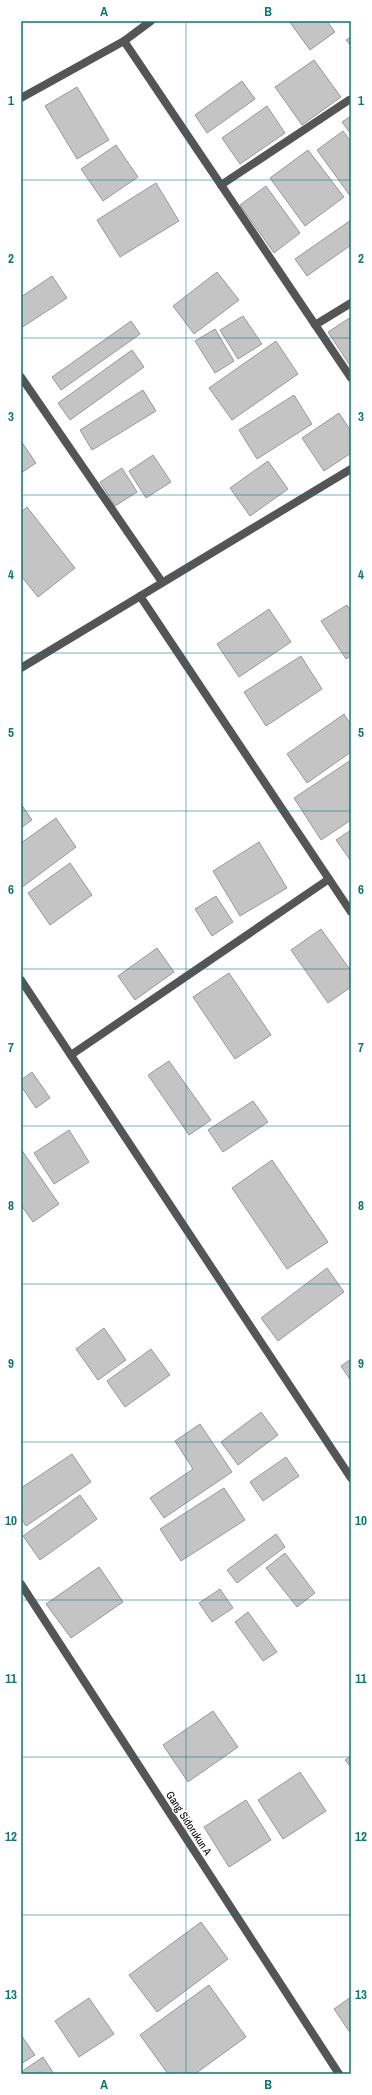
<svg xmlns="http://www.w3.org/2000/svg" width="372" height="2095" font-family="'Archivo Narrow',sans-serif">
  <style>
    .building { fill: #c4c4c4; stroke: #999 }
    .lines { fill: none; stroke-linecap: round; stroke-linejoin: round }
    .street { stroke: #555; stroke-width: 8 }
    .grid { fill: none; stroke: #0f766e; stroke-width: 1; stroke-opacity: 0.55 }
    .labels { text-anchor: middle; stroke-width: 3; stroke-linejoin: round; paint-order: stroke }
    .street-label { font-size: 11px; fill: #000; stroke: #fff }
    .neatline { fill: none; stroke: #0f766e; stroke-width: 1.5 }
    .grid-label { font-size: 13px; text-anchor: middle; font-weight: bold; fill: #0f766e }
  </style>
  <rect width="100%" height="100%" fill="#fff"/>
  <g class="building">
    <path d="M289 21H327L335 32 310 50Z"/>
    <path d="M351 37V46L346 40Z"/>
    <path d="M314 60 341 97 302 125 275 87Z"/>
    <path d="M242 81 255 99 207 133 195 115Z"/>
    <path d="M77 87 109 140 77 159 45 106Z"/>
    <path d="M267 106 285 133 240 164 222 138Z"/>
    <path d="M351 116V134L342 122Z"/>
    <path d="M343 131 351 142V197L317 150Z"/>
    <path d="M116 145 138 177 103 201 81 169Z"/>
    <path d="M308 150 344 197 305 226 270 178Z"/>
    <path d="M156 183 179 221 120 257 97 220Z"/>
    <path d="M266 186 300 233 274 253 240 205Z"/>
    <path d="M351 220V245L307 276 295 259Z"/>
    <path d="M217 272 239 300 194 334 173 306Z"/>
    <path d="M52 276 67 298 21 328V297Z"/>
    <path d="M243 316 262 344 238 359 220 330Z"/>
    <path d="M351 317V367L328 332Z"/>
    <path d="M131 321 140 334 61 390 52 377Z"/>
    <path d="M215 329 234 361 215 373 195 341Z"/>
    <path d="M276 341 298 374 232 420 209 388Z"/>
    <path d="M132 350 144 367 70 420 58 403Z"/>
    <path d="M143 390 156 411 92 450 80 430Z"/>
    <path d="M294 395 312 424 257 459 239 430Z"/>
    <path d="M339 413 351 431V453L324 471 302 438Z"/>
    <path d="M21 441 36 463 21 473Z"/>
    <path d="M153 455 171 482 146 498 129 471Z"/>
    <path d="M268 461 288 489 250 516 230 488Z"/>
    <path d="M122 468 137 492 115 506 100 482Z"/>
    <path d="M27 507 75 568 38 597 21 576V512Z"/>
    <path d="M347 605 351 612V656L346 659 321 621Z"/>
    <path d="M269 609 291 642 239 677 217 644Z"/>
    <path d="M301 656 322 689 266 726 244 692Z"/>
    <path d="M344 714 351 725V752L307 783 287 754Z"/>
    <path d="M351 760V820L321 840 294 798Z"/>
    <path d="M21 804 32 820 21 828Z"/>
    <path d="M56 818 76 847 21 888V843Z"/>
    <path d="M351 830V861L336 840Z"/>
    <path d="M259 842 287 888 240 916 213 871Z"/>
    <path d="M70 863 92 895 50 925 28 893Z"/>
    <path d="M216 896 233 922 212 936 195 909Z"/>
    <path d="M321 929 351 971V987L328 1003 291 950Z"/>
    <path d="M157 948 174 972 135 1000 118 976Z"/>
    <path d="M229 973 271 1035 235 1059 193 997Z"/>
    <path d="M169 1061 211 1120 189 1135 148 1075Z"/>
    <path d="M32 1072 50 1098 36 1108 21 1086V1080Z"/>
    <path d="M253 1101 268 1122 223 1152 208 1130Z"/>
    <path d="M69 1130 89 1162 54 1184 34 1153Z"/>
    <path d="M21 1149 59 1204 33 1222 21 1205Z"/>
    <path d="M272 1160 328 1242 287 1269 232 1188Z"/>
    <path d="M327 1268 344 1292 278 1341 261 1318Z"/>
    <path d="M104 1328 126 1360 98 1380 76 1349Z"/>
    <path d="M151 1349 170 1375 125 1407 107 1381Z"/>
    <path d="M351 1359V1381L341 1366Z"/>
    <path d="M261 1412 278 1435 238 1465 221 1442Z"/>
    <path d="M200 1424 232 1472 164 1518 150 1498 193 1469 175 1441Z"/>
    <path d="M72 1454 91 1482 26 1526 21 1518V1488Z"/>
    <path d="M286 1457 299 1476 263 1501 250 1482Z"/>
    <path d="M224 1488 245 1520 181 1561 160 1529Z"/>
    <path d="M80 1495 97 1519 40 1560 23 1536Z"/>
    <path d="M276 1534 285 1547 237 1583 227 1570Z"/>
    <path d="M285 1553 315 1593 297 1607 266 1568Z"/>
    <path d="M99 1567 123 1602 71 1638 46 1604Z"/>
    <path d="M220 1589 233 1608 212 1622 199 1603Z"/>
    <path d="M248 1612 277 1652 263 1661 235 1622Z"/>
    <path d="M213 1711 238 1747 188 1782 163 1745Z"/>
    <path d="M351 1756V1767L345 1760Z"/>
    <path d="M300 1772 326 1811 283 1839 258 1800Z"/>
    <path d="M246 1800 271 1840 229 1867 204 1827Z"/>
    <path d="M201 1922 228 1959 157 2012 129 1975Z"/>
    <path d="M209 1985 246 2037 195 2074H168L140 2035Z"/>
    <path d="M351 1997V2034L334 2009Z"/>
    <path d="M89 1998 114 2034 79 2057 55 2021Z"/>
    <path d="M21 2035 35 2055 21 2064Z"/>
    <path d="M43 2057 54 2074H21V2072Z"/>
  </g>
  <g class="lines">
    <g class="street">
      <path d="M124 41 351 378"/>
      <path d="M21 98 124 41 151 21"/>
      <path d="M221 185 349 100"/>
      <path d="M315 325 351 303"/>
      <path d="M21 377 162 582"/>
      <path d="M140 596 351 912"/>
      <path d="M21 668 351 469"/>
      <path d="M21 980 351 1478"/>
      <path d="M71 1055 329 879"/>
      <path d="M21 1584 339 2074"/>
    </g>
  </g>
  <path class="grid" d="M186 21V2074M21 180H351M21 338H351M21 495H351M21 653H351M21 811H351M21 969H351M21 1126H351M21 1284H351M21 1442H351M21 1600H351M21 1757H351M21 1915H351"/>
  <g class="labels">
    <g class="street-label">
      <text transform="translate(189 1823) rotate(57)" y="4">Gang Sidorukun A</text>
    </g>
  </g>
  <rect width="372" height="2095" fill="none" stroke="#ffffff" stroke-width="44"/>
  <rect x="22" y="22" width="328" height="2051" class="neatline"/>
  <g class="grid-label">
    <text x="104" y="16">A</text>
    <text x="268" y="16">B</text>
    <text x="11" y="105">1</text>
    <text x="361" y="105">1</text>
    <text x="11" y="263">2</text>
    <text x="361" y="263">2</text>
    <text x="11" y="421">3</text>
    <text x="361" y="421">3</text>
    <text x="11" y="579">4</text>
    <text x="361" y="579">4</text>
    <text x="11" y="737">5</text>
    <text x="361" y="737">5</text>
    <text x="11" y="894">6</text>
    <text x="361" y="894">6</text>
    <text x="11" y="1052">7</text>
    <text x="361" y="1052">7</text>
    <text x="11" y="1210">8</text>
    <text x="361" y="1210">8</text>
    <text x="11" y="1368">9</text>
    <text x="361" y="1368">9</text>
    <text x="11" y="1525">10</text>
    <text x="361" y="1525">10</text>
    <text x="11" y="1683">11</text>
    <text x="361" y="1683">11</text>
    <text x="11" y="1841">12</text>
    <text x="361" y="1841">12</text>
    <text x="11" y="1999">13</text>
    <text x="361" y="1999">13</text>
    <text x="104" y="2089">A</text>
    <text x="268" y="2089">B</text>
  </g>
</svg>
